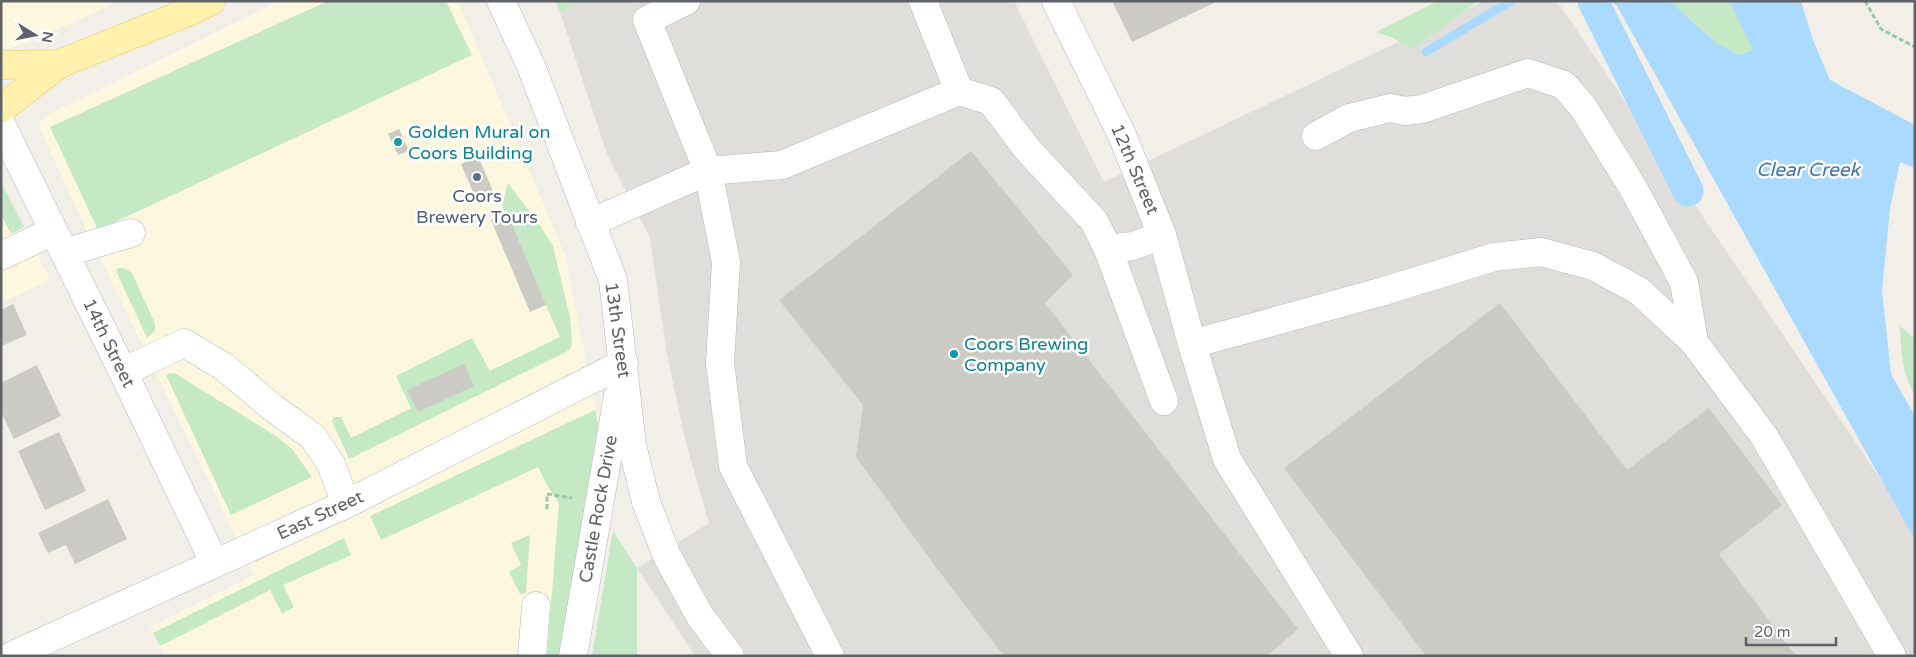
<svg xmlns="http://www.w3.org/2000/svg" width="1916" height="657" font-family="'Varela Round',sans-serif">
  <style>
    .commercial { fill: #fef7e0 }
    .industrial { fill: #e0deda }
    .green { fill: #c5e8c5 }
    .water { fill: #aadaff }
    .lines { fill: none; stroke-linecap: round; stroke-linejoin: round }
    .stream { stroke: #aadaff; stroke-width: 9 }
    .canal { stroke: #aadaff; stroke-width: 31 }
    .building { fill: #cccac5 }
    .minor-casing { stroke: #b5b8bc; stroke-width: 29 }
    .major-casing { stroke: #f2c960; stroke-width: 29 }
    .path { stroke: #9cc7a9; stroke-width: 3; stroke-dasharray: 5 2.5; stroke-linecap: butt }
    .minor { stroke: #fff; stroke-width: 28 }
    .major { stroke: #fff2af; stroke-width: 28 }
    .culture-dot { fill: #0f9aa8; stroke: #fff; stroke-width: 2 }
    .service-dot { fill: #5c6f8a; stroke: #fff; stroke-width: 2 }
    .labels { text-anchor: middle; stroke-width: 5; stroke-linejoin: round; paint-order: stroke }
    .culture-label { font-size: 18px; fill: #0d838f; stroke: #fff; text-anchor: start }
    .street-label { font-size: 18px; fill: #5f6368; stroke: #fff }
    .service-label { font-size: 18px; fill: #4e5e75; stroke: #fff }
    .water-label { font-size: 19px; font-style: italic; fill: #4174aa; stroke: #fff }
  </style>
  <rect width="100%" height="100%" fill="#f1efe8"/>
  <g class="commercial">
    <path d="M1 1H120L27 43 7 49H1Z"/>
    <path d="M280 1H458L565 255 601 437 559 656H165L150 627 254 575 79 214 40 129V123L47 115Z"/>
    <path d="M1 182 50 280 1 303Z"/>
  </g>
  <path class="industrial" d="M583 1H1014L1104 182 1484 1H1557L1915 530V656H695L637 568 709 523 685 439 667 355 650 238 607 154 560 12Z"/>
  <g class="green">
    <path d="M328 1H446L472 55 98 230 50 127Z"/>
    <path d="M555 1H583L560 12Z"/>
    <path d="M1438 1H1478L1412 49 1393 38 1376 32Z"/>
    <path d="M1670 1H1729L1753 50 1739 55 1716 43Z"/>
    <path d="M1 182 24 227 11 234 1 214Z"/>
    <path d="M508 183 537 221 553 246 570 317 572 339 571 348 566 352 349 459 332 421 334 417H341L351 438 411 408 396 376 472 338 490 371 560 337 502 206Z"/>
    <path d="M118 268H124L132 273 155 324V331L147 338 116 271Z"/>
    <path d="M1900 326 1915 339V395C1902 375 1901 349 1900 326Z"/>
    <path d="M170 373 176 374 276 436 292 449 312 477 231 515 166 375Z"/>
    <path d="M595 410 601 437 559 656H547L559 503 548 487 538 467 381 540 370 516Z"/>
    <path d="M613 531 637 568V656H592Z"/>
    <path d="M530 535 526 593 520 594 509 572 521 565 511 543Z"/>
    <path d="M344 538 351 555 283 585 294 607 282 614 270 590 160 646 153 633Z"/>
  </g>
  <path class="water" d="M1610 1H1670L1716 43 1739 55 1753 50 1729 1H1801L1813 40 1830 80 1915 125V168L1900 162 1890 208 1882 291 1891 374 1915 416V540L1617 6Z"/>
  <g class="lines">
    <path class="stream" d="M1426 52 1511 1"/>
    <path class="canal" d="M1593 1 1688 191"/>
  </g>
  <g class="building">
    <path d="M1112 1H1218L1132 42Z"/>
    <path d="M399 129 409 151 398 155 388 134Z"/>
    <path d="M971 151 1073 275 1045 303 1298 629 1267 656H1004L938 570 856 457 863 405 779 300Z"/>
    <path d="M478 156 493 191 476 199 461 164Z"/>
    <path d="M507 213 546 305 530 312 491 220Z"/>
    <path d="M1500 303 1627 470 1709 408 1782 505 1719 554 1796 656H1426L1284 468Z"/>
    <path d="M13 304 27 335 1 346V310Z"/>
    <path d="M464 364 474 386 418 412 407 390Z"/>
    <path d="M37 365 61 416 14 439 1 412V383Z"/>
    <path d="M59 432 86 491 45 510 18 451Z"/>
    <path d="M108 499 127 539 75 564 66 545 48 553 38 533Z"/>
  </g>
  <g class="lines">
    <defs>
      <g id="minor">
        <path d="M501 1 531 66 613 280 632 445 646 502 667 556 700 616 730 656"/>
        <path d="M1056 1 1122 135 1162 235 1192 344 1227 459 1349 656"/>
        <path d="M959 91 991 101 1028 150 1094 221 1108 249"/>
        <path d="M1 124 123 372 214 562"/>
        <path d="M1316 136 1349 118 1390 108 1405 111 1422 109 1528 73 1564 85 1583 107 1632 186 1684 282 1694 342"/>
        <path d="M590 223 708 171 647 20 686 1"/>
        <path d="M1162 235 1133 246 1108 249 1164 401"/>
        <path d="M64 253 131 233"/>
        <path d="M1 256 53 231"/>
        <path d="M1192 344 1384 291 1494 257 1541 252 1593 266 1639 291 1694 342 1764 436 1892 656"/>
        <path d="M123 372 184 343 223 366 272 407 313 437 331 464 346 504"/>
        <path d="M11 656 346 504 624 363"/>
        <path d="M532 656 536 606"/>
        <path d="M573 656 618 396"/>
        <path d="M830 656 733 466 720 363 726 262 708 171 782 165 959 91 923 1"/>
      </g>
      <g id="major">
        <path d="M1 65 59 64"/>
        <path d="M1 109 59 64 191 11 211 1"/>
      </g>
    </defs>
    <use href="#minor" class="minor-casing"/>
    <use href="#major" class="major-casing"/>
    <g class="path">
      <path d="M1865 1 1881 29 1915 47"/>
      <path d="M547 509V494L572 498"/>
    </g>
    <use href="#minor" class="minor"/>
    <use href="#major" class="major"/>
  </g>
  <g class="culture-dot">
    <circle cx="398" cy="142" r="5"/>
    <circle cx="954" cy="354" r="5"/>
  </g>
  <circle class="service-dot" cx="477" cy="177" r="5"/>
  <g class="labels">
    <g class="culture-label">
      <text x="408" y="138">Golden Mural on<tspan x="408" dy="21">Coors Building</tspan></text>
      <text x="964" y="350">Coors Brewing<tspan x="964" dy="21">Company</tspan></text>
    </g>
    <g class="street-label">
      <text transform="translate(1135 169) rotate(67)" y="6">12th Street</text>
      <text transform="translate(618 330) rotate(82)" y="6">13th Street</text>
      <text transform="translate(109 343) rotate(64)" y="6">14th Street</text>
      <text transform="translate(598 509) rotate(-80)" y="6">Castle Rock Drive</text>
      <text transform="translate(320 515) rotate(-25)" y="6">East Street</text>
    </g>
    <g class="service-label">
      <text x="477" y="202">Coors<tspan x="477" dy="21">Brewery Tours</tspan></text>
    </g>
    <g class="water-label">
      <text x="1808" y="176">Clear Creek</text>
    </g>
  </g>
  <rect width="1916" height="657" fill="none" stroke="#5f6368" stroke-width="5"/>
  <g transform="translate(35 35) rotate(100)" stroke="#ffffff" stroke-width="4" paint-order="stroke">
  <path d="M0-4L9 19L0 12L-9 19Z" fill="#5f6368"/>
  <text y="-8" font-size="14" font-weight="bold" text-anchor="middle" fill="#5f6368">N</text>
  </g>
  <path d="M1746 637v8h90v-8" fill="none" stroke="#5f6368" stroke-width="2.5"/>
  <text x="1754" y="637" font-size="15" fill="#5f6368" stroke="#ffffff" stroke-width="4" paint-order="stroke">20 m</text>
</svg>
